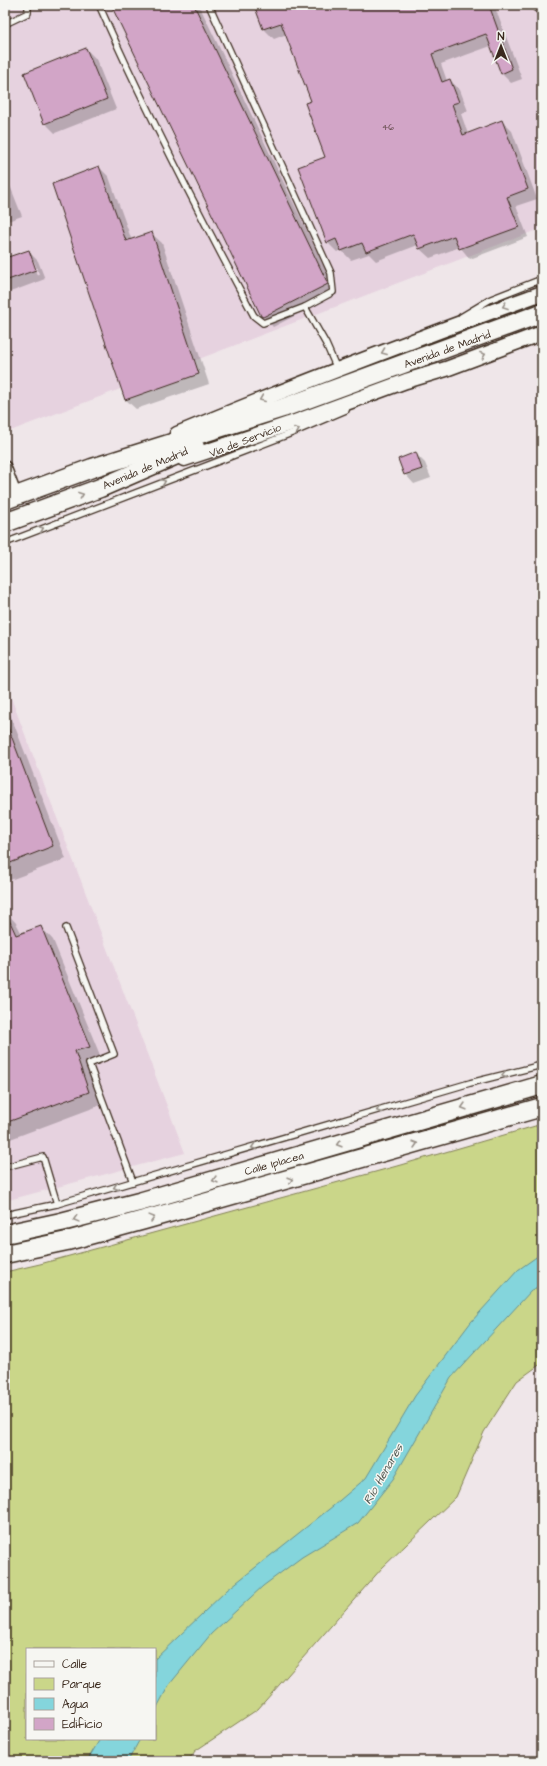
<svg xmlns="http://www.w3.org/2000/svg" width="547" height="1766" font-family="'Architects Daughter',sans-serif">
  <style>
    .built { fill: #e6d2df }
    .green { fill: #cad689; stroke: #828054; fill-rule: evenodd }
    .water { fill: #84d5dc; stroke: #679190 }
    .shadow { fill: #0003; fill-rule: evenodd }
    .building { fill: #d2a5c7; stroke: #3b2a1e }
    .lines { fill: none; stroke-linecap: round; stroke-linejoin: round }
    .service-casing { stroke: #3b2a1e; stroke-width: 8 }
    .minor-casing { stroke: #3b2a1e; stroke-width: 14 }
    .tertiary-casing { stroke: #3b2a1e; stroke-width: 17 }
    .primary-casing { stroke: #3b2a1e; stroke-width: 21 }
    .service { stroke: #f6f6f2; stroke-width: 5.5 }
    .minor { stroke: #f6f6f2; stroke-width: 11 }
    .tertiary { stroke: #f6f6f2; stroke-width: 14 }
    .primary { stroke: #f6f6f2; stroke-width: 18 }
    .oneway { stroke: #989088 }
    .labels { text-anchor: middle; stroke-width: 3; stroke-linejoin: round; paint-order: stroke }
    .number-label { font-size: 9px; fill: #614948 }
    .street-label { font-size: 11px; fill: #3b2a1e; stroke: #f6f6f2 }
    .water-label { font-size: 12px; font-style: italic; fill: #4d554e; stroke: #f6f6f2 }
  </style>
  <rect width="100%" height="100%" fill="#efe6e9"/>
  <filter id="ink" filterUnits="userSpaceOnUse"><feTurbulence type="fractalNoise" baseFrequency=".025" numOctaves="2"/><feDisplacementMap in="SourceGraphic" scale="8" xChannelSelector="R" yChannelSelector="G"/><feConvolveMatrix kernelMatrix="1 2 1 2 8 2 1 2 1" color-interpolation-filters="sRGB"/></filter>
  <g filter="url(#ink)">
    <g class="built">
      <path d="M5 5H542V228L5 433Z"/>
      <path d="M5 682 185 1153 5 1201Z"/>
    </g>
    <path class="green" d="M542 1124V1363L517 1381 484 1432 456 1497 382 1568 258 1709 195 1751 188 1761H5V1272L40 1264 397 1166ZM27 1649H155V1739H27Z"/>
    <g class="water">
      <path d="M542 1253V1284L531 1291 451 1378 393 1479 358 1523 302 1557 263 1586 211 1634 169 1685 155 1711V1659L227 1590 333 1506 366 1478 415 1396 471 1322 518 1270Z"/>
      <path d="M100 1739H140L128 1761H87Z"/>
    </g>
    <g class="shadow">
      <path d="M112 5H199L337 294 273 327 262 315Z"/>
      <path d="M255 5H494L522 79 511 83 501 73 491 46 441 64 447 81 450 80 460 90 468 111 461 114 468 134 502 121 512 131 537 199 516 206 528 237 470 259 460 247 430 258 420 249 418 245 376 261 369 254 351 260 341 250 337 252 327 242V158L312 101 287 34 274 39 264 29Z"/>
      <path d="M86 49 96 59 116 109 55 133 45 123Z"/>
      <path d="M99 167 109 177 132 241 152 234 162 243 209 384 136 409 126 400Z"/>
      <path d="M5 173 22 216 5 222Z"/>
      <path d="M28 251 38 261 45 279 5 294V260ZM32 261H34L39 274 37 275Z"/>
      <path d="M416 454 425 463 431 478 414 484 405 474Z"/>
      <path d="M5 701 66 859 5 882Z"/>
      <path d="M5 911 16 923 22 934 41 927 53 940 102 1060 87 1064 101 1105 5 1141Z"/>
    </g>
    <g class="building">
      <path d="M111 5H194L328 284 263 317 261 316Z"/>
      <path d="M254 5H489L512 69 501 74 486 34 432 54 442 82 450 79 459 102 452 104 463 135 502 120 528 189 507 197 519 227 459 249 454 236 419 249 413 234 366 252 362 243 341 251 336 239 327 243 298 167 325 157 305 103 311 101 281 23 263 29Z"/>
      <path d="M86 48 107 99 44 124 24 73Z"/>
      <path d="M99 166 126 241 152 232 199 374 125 400 52 184Z"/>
      <path d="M29 250 36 270 5 281V258Z"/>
      <path d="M416 452 422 469 404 475 398 459Z"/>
      <path d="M6 722 53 846 5 865V723Z"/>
      <path d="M5 911 16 935 41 926 90 1047 75 1051 89 1092 5 1123Z"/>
    </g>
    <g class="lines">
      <defs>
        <g id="service">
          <path d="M99 5C146 111 199 214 254 316L263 323 305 307 326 344 337 369"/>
          <path d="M209 5 331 273 333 292 305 307"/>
          <path d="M5 24 28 13V5"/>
          <path d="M461 317 491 299 542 279"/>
          <path d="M5 543 292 433 346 410"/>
          <path d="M66 928 114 1054 89 1064 133 1182"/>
          <path d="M5 1167 43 1157 57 1204"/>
          <path d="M5 1215 57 1204 470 1083 542 1065"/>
        </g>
        <g id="minor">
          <path d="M537 5 542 9"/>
          <path d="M5 467 16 496"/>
        </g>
        <g id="tertiary">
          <path d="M177 434C297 384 419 338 542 293"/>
          <path d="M184 459 289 424 406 381 446 369 542 333"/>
        </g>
        <g id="primary">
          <path d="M5 500 92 468 283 408 542 313"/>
          <path d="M5 523 100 488 195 447"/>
          <path d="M5 1234 61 1222 139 1202 542 1085"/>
          <path d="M5 1254 67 1241 144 1220 542 1107"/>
        </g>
      </defs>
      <use href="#service" class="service-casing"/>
      <use href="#minor" class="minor-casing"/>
      <use href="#tertiary" class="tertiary-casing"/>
      <use href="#primary" class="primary-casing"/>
      <use href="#service" class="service"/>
      <use href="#minor" class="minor"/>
      <use href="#tertiary" class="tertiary"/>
      <use href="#primary" class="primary"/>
    </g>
    <defs><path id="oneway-chevron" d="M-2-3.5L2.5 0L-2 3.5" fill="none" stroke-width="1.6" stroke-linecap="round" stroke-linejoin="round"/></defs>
    <g class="oneway">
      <use href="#oneway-chevron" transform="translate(505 306) rotate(160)"/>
      <use href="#oneway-chevron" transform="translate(384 352) rotate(159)"/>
      <use href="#oneway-chevron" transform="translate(483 355) rotate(-20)"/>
      <use href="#oneway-chevron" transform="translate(262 399) rotate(158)"/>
      <use href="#oneway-chevron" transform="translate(297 430) rotate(-22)"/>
      <use href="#oneway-chevron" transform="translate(163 482) rotate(-21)"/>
      <use href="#oneway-chevron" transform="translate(81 495) rotate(-20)"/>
      <use href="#oneway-chevron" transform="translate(41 529) rotate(-22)"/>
      <use href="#oneway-chevron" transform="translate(504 1075) rotate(166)"/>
      <use href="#oneway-chevron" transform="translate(464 1107) rotate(164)"/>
      <use href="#oneway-chevron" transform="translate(379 1110) rotate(163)"/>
      <use href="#oneway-chevron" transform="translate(339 1144) rotate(164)"/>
      <use href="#oneway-chevron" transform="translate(415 1144) rotate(-16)"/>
      <use href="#oneway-chevron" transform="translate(254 1147) rotate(164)"/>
      <use href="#oneway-chevron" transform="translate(215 1180) rotate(164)"/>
      <use href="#oneway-chevron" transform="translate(290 1180) rotate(-16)"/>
      <use href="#oneway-chevron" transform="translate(116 1187) rotate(164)"/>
      <use href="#oneway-chevron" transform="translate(152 1218) rotate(-15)"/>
      <use href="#oneway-chevron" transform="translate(76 1219) rotate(165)"/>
    </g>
  </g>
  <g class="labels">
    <g class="number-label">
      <text x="388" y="130">46</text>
    </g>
    <g class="street-label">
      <text transform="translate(447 349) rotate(-20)" y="4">Avenida de Madrid</text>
      <text transform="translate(245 440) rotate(-21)" y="4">Vía de Servicio</text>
      <text transform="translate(145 468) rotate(-23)" y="4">Avenida de Madrid</text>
      <text transform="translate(274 1163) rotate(-16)" y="4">Calle Iplacea</text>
    </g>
    <g class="water-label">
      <text transform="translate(383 1474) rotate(-60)" y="4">Río Henares</text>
    </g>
  </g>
  <rect width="547" height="1766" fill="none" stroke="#f6f6f2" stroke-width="20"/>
  <rect x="10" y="10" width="527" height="1746" fill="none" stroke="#3b2a1e" stroke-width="1.5" filter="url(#ink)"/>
  <rect x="26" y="1648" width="130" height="92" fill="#f6f6f2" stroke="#aba49d"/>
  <rect x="34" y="1661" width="20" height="6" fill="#f6f6f2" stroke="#aba49d"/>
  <text x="62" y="1668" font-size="12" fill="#3b2a1e">Calle</text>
  <rect x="34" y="1678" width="20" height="12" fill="#cad689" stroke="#aba49d"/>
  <text x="62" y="1688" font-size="12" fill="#3b2a1e">Parque</text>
  <rect x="34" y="1698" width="20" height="12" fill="#84d5dc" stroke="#aba49d"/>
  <text x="62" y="1708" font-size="12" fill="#3b2a1e">Agua</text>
  <rect x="34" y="1718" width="20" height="12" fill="#d2a5c7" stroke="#aba49d"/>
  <text x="62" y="1728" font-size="12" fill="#3b2a1e">Edificio</text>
  <g transform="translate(501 46)" stroke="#f6f6f2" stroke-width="3" paint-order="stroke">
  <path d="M0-3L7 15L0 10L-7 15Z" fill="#3b2a1e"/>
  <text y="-6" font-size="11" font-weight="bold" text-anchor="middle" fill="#3b2a1e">N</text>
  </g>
</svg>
